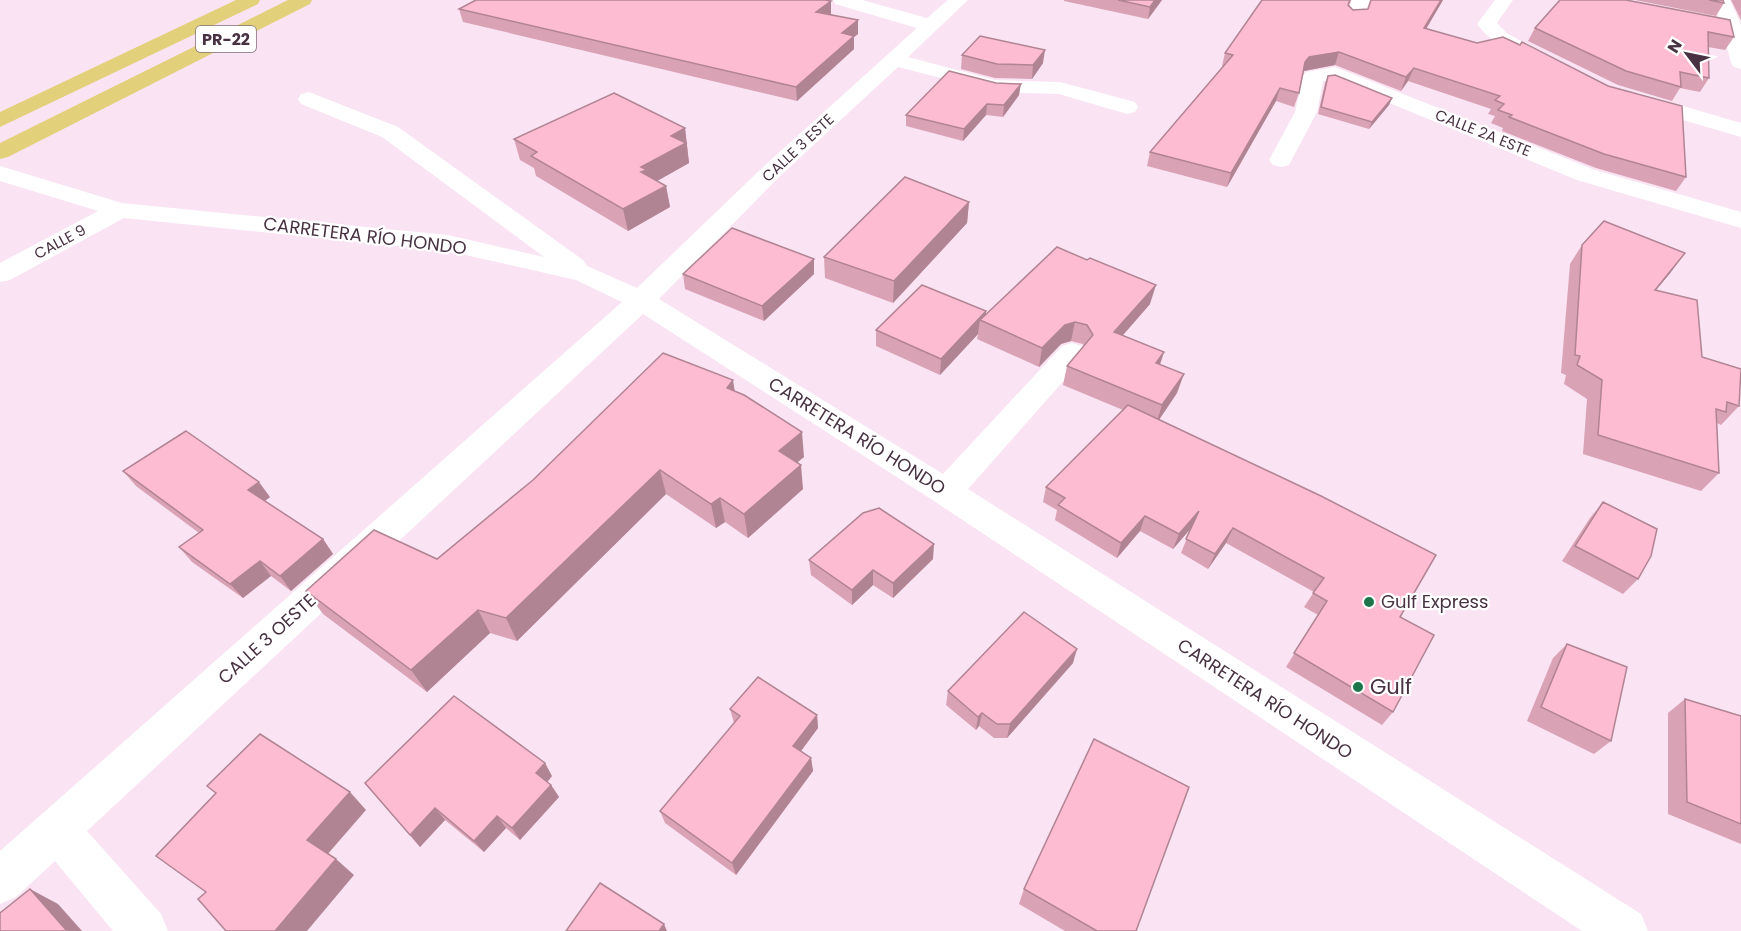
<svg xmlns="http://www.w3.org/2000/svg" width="1741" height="931" font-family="Poppins,sans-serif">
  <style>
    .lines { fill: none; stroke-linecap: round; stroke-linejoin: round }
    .minor { fill: #fff; fill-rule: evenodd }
    .highway { fill: #e3d07a; fill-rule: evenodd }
    .wall { fill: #daa2b5 }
    .shaded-wall { fill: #b18493 }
    .building { fill: #fdbcd2; stroke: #b18493; stroke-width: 1.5 }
    .poi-dot { fill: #1d764b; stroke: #fff; stroke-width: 2 }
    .labels { text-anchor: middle; stroke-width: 4.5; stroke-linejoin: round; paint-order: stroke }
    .far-street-label { font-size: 15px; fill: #483242; stroke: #fff }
    .shield { fill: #fff; stroke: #7f707b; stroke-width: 1.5 }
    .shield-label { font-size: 16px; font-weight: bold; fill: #483242 }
    .street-label { font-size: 18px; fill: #483242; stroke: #fff }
    .poi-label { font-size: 18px; fill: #483242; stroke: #fff; text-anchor: start }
    .near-poi-label { font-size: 21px; fill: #483242; stroke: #fff; text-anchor: start }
  </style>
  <rect width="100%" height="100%" fill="#fae3f3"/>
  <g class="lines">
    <g class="minor">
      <path d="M833 0H862L927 18 948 0H968L908 57 995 80 1060 82 1135 102 1138 107 1135 112 1127 114 1059 94 995 92 898 67 779 177 659 299 943 474 1062 346 1072 343 1082 346 1087 353 1082 360 968 489 1641 914 1648 931H1582L934 501 643 314 87 831 161 914 168 931H113L55 861 16 897 0 904V851L622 302 576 280 448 251 124 218 10 280 0 282V263L98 211 0 181V166L122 203 448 235 544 257 382 137 301 104 298 99 301 94 309 92 398 127 583 260 587 266 637 288 763 167 917 28 835 4Z"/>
      <path d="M1352 0H1370L1362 20H1348L1345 16Z"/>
      <path d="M1495 0H1513L1497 23 1508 34 1546 54 1549 58 1546 62C1526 67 1488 40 1477 24Z"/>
      <path d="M1712 0H1730L1741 25V69L1734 67 1731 63 1722 27Z"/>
      <path d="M1335 67 1595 170 1741 212V228L1577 180 1333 80 1323 81 1317 112 1289 165 1281 167 1273 165 1269 160 1295 112 1303 76 1306 72Z"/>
      <path d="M1639 93 1741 123V137L1631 105 1628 100 1631 95Z"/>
    </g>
    <g class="highway">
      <path d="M236 0H260L258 4 0 127V112Z"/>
      <path d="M288 0H312L310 4 8 157 0 159V143Z"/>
    </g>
  </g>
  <g class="wall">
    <path d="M1064 0H1162L1148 19 1064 1Z"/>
    <path d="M1262 0H1351L1349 5 1353 10 1368 9 1443 0 1426 29 1686 177 1676 191 1596 168 1502 131 1503 128 1491 123 1495 116 1488 114 1491 109 1408 81 1401 91 1335 65 1304 71 1299 93 1294 107 1276 101 1227 187 1147 166 1150 152 1223 66H1222L1225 53Z"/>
    <path d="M1560 0 1734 37 1725 50 1708 47 1709 78 1700 92 1680 88 1672 101 1618 85 1528 41 1535 28Z"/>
    <path d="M1635 0H1723L1724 3 1716 16Z"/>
    <path d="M1731 0H1741V20Z"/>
    <path d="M831 1V14L858 34 854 37V49L797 101 463 22 459 9Z"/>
    <path d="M962 55 1043 63 1032 79 995 78 961 69Z"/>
    <path d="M1328 76 1392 98 1389 105 1369 129 1318 114 1325 83Z"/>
    <path d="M996 83 1019 95 1003 117 986 115 963 141 906 126V115Z"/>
    <path d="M685 128 689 163 657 181 666 186 670 207 628 231 536 176 534 168 520 160 514 139Z"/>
    <path d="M969 202 967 223 893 303 825 278 824 257Z"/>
    <path d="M1582 245 1671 272 1656 290 1702 357 1739 406 1721 425 1717 423 1719 473 1701 491 1583 454 1587 399 1564 384 1566 375 1561 373 1570 264Z"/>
    <path d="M814 259V274L764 321 685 289 683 274Z"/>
    <path d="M1150 304 1123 335 1160 364 1177 393 1159 420 1400 617 1393 712 1382 725 1286 667 1318 615 1304 607 1314 592 1226 543 1208 569 1181 553 1191 528 1173 549 1140 531 1117 558 1055 520 1057 510 1043 502 1046 487 1123 410 1063 385 1067 366 1084 346 1083 344 1071 341 1061 344 1039 367 977 339 978 334 940 375 876 346V330L986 311V313Z"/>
    <path d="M735 391 804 457 797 462 803 489 748 538 725 522 716 528 666 494 517 641 490 633 427 692 323 614 306 591 437 559Z"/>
    <path d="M123 471 270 497 265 501 323 539 333 554 291 591 271 576 243 598 192 562 179 547 199 533 136 486Z"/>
    <path d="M1603 502 1638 579 1623 594 1562 561 1590 518Z"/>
    <path d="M933 559 893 598 873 585 852 605 811 575 809 560Z"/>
    <path d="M1567 644 1611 741 1594 754 1527 721 1553 658Z"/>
    <path d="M1073 663 1007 738H994L979 726 976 730 946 705 948 691Z"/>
    <path d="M1685 699 1741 716V844L1668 814V713Z"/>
    <path d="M730 709 817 715 818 728 801 751 811 758 813 771 736 875 665 823 660 811 734 723Z"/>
    <path d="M552 776 547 782 551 785 559 797 520 840 506 828 484 852 445 820 420 847 365 783Z"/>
    <path d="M1024 889 1136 931H1065L1019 904Z"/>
  </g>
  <g class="shaded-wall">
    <path d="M1155 0H1162L1148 19 1150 7Z"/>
    <path d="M1441 0H1443L1419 41 1424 28Z"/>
    <path d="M831 1V14L816 12Z"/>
    <path d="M858 20V34L854 37V49L797 101 796 87 842 33Z"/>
    <path d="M1045 50 1043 63 1032 79 1033 65Z"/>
    <path d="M1339 52 1335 65 1304 71 1301 76 1305 62 1309 57Z"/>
    <path d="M1414 68 1408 81 1401 91 1406 77Z"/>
    <path d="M1021 84 1019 95 1003 117 1004 105Z"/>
    <path d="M1280 88 1276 101 1227 187 1231 173Z"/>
    <path d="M1392 98 1389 105 1369 129 1372 122Z"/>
    <path d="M987 104 986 115 963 141 964 129Z"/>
    <path d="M685 128 689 163 650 185 646 193 641 167 671 136Z"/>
    <path d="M666 186 670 207 628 231 623 209Z"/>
    <path d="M969 202 967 223 893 303 894 281Z"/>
    <path d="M1685 253 1671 272 1641 308 1655 290Z"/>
    <path d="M814 259V274L764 321 762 306Z"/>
    <path d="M1156 285 1150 304 1109 351 1114 332Z"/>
    <path d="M986 311 985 322 980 320 978 334 940 375 941 359Z"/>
    <path d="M1075 322 1071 341 1061 344 1039 367 1042 348 1065 325Z"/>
    <path d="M1164 352 1158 371 1156 363Z"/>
    <path d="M1184 374 1177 393 1156 424 1162 405Z"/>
    <path d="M733 380 737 405 727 388Z"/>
    <path d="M802 432 804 457 782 475 779 451Z"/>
    <path d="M801 465 803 489 748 538 744 514Z"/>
    <path d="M660 470 666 494 517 641 506 618Z"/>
    <path d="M259 482 270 497 259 505 248 490Z"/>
    <path d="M720 498 725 522 716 528 711 504Z"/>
    <path d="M1199 511 1193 526 1173 549 1179 534Z"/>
    <path d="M1145 516 1140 531 1117 558 1121 543Z"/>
    <path d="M1233 528 1226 543 1208 569 1215 554Z"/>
    <path d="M323 539 333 554 291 591 280 576Z"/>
    <path d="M934 544 933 559 893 598V583Z"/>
    <path d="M260 561 271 576 243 598 230 584Z"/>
    <path d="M873 570V585L852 605V590Z"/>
    <path d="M478 610 490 633 427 692 411 670Z"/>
    <path d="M1077 649 1073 663 1007 738 1010 724Z"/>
    <path d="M982 713 979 726 976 730 978 717Z"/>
    <path d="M817 715 818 728 795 759 793 746Z"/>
    <path d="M811 758 813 771 736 875 732 863Z"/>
    <path d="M545 763 552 776 544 786 536 773Z"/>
    <path d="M551 785 559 797 520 840 512 828Z"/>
    <path d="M350 792 366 810 326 856 307 840Z"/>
    <path d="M435 808 445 820 420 847 410 835Z"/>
    <path d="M497 816 506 828 484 852 474 841Z"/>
    <path d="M336 859 354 875 307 931H275Z"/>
    <path d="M30 889 58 904 82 931H67Z"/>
    <path d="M664 924 667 931H659Z"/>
  </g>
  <g class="building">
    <path d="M476 0H825L831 1 816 12 858 20 842 33 854 36 796 87 459 9Z"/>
    <path d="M1118 0H1155L1150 7Z"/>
    <path d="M1262 0H1350L1348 5 1353 10 1368 9 1371 0H1441L1424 28 1477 43 1503 37 1520 45 1522 42 1608 86 1682 106 1686 177 1604 154 1509 117 1512 115 1498 110 1504 104 1495 100 1500 96 1414 68 1406 77 1339 52 1309 57 1305 62 1299 93 1280 88 1231 173 1150 152 1233 55 1225 53Z"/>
    <path d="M1560 0H1626L1730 20 1734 37 1708 32 1709 78 1680 72 1681 87 1626 71 1535 28Z"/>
    <path d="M1709 0H1723L1724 3Z"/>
    <path d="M980 36 1045 50 1033 65 997 64 962 55Z"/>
    <path d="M949 71 996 83 1021 84 1004 105 987 104 964 129 906 115Z"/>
    <path d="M1335 75 1392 98 1372 122 1321 107 1328 76Z"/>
    <path d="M614 93 685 128 671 136 686 143 641 167 647 170 641 172 666 186 623 209 531 156 537 152 514 139Z"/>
    <path d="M905 177 969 202 894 281 824 257Z"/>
    <path d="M1604 221 1685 253 1655 290 1697 300 1702 357 1741 369 1739 406 1727 402 1726 412 1716 409 1719 473 1598 435 1602 380 1577 365 1580 356 1575 355 1582 245Z"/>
    <path d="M732 228 814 259 762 306 683 274Z"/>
    <path d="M1057 247 1087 260 1090 258 1156 285 1114 332 1164 352 1156 363 1184 374 1162 405 1067 366 1093 335 1087 325 1075 322 1065 325 1042 348 980 320Z"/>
    <path d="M922 285 986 311 941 359 876 330Z"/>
    <path d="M663 353 733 380 727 388 744 395 802 432 779 451 801 465 744 514 720 498 711 504 660 470 506 618 478 610 411 670 306 591 374 530 437 559 533 480Z"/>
    <path d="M1128 405 1321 496 1436 555 1400 617 1434 635 1393 712 1294 653 1327 601 1313 593 1324 578 1233 528 1215 554 1186 539 1199 511 1179 534 1145 516 1121 543 1058 505 1065 498 1046 487Z"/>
    <path d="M186 431 259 482 248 490 323 539 280 576 260 561 230 584 179 547 203 530 123 471Z"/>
    <path d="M1603 502 1657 529 1651 556 1638 579 1575 546Z"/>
    <path d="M879 508 934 544 893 583 873 570 852 590 809 560 863 513Z"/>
    <path d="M1024 612 1077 649 1010 724H997L982 713 978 717 948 691Z"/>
    <path d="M1567 644 1627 667 1611 741 1541 707Z"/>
    <path d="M758 677 817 715 793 746 811 758 732 863 660 811 740 716 730 709Z"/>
    <path d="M454 696 545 763 536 773 551 785 512 828 497 816 474 841 435 808 410 835 365 783Z"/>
    <path d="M1685 699 1741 716V824L1687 802Z"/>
    <path d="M260 734 350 792 307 840 336 859 275 931H226L198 899 206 892 156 856 216 793 207 786Z"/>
    <path d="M1094 739 1189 787 1136 931H1097L1024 889Z"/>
    <path d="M600 883 664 924 659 931H566Z"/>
    <path d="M30 889 67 931H0V913Z"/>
  </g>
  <g class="poi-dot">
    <circle cx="1369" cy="602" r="6"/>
    <circle cx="1358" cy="687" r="6"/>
  </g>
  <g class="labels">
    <g class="far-street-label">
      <text transform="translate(1483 133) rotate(22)" y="5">CALLE 2A ESTE</text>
      <text transform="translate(798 148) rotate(-43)" y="5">CALLE 3 ESTE</text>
      <text transform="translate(60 242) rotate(-28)" y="5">CALLE 9</text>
    </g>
    <rect class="shield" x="196" y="26" width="60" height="26" rx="4.5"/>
    <g class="shield-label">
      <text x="226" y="45">PR-22</text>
    </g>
    <g class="street-label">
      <text transform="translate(365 236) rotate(7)" y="6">CARRETERA RÍO HONDO</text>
      <text transform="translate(857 436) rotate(32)" y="6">CARRETERA RÍO HONDO</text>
      <text transform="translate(267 639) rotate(-42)" y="6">CALLE 3 OESTE</text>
      <text transform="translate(1265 699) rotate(33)" y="6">CARRETERA RÍO HONDO</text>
    </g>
    <g class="poi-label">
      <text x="1381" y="608">Gulf Express</text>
    </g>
    <g class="near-poi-label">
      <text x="1370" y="694">Gulf</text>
    </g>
  </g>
  <g transform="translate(1687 54) rotate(302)" stroke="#ffffff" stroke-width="4.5" paint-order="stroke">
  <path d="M0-4.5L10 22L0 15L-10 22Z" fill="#483242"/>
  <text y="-9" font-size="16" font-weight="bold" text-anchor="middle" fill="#483242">N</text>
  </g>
</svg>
